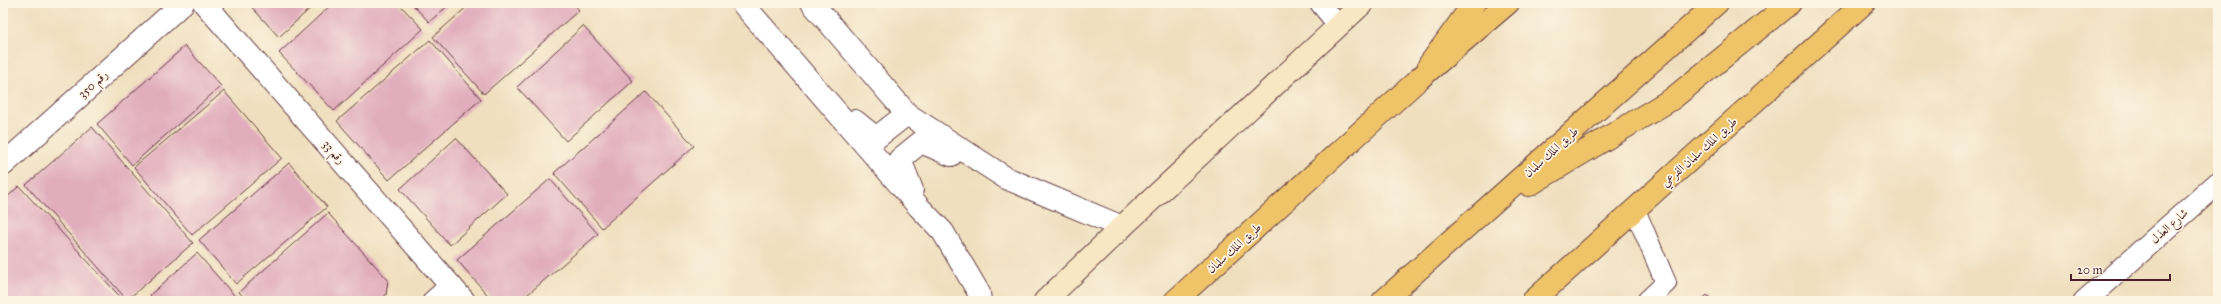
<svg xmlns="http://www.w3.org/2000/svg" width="2221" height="304" font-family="'IM FELL Great Primer',Amiri,serif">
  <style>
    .building { fill: #e1adbd }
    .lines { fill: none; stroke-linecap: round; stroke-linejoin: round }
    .service-casing { stroke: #633c41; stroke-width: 22 }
    .minor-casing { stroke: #633c41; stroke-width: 24 }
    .tertiary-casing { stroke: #633c41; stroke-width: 24 }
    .secondary-casing { stroke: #633c41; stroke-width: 24 }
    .primary-casing { stroke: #633c41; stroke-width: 24 }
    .trunk-casing { stroke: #633c41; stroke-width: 24 }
    .service { stroke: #fff; stroke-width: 20 }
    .minor { stroke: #fff; stroke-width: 22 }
    .tertiary { stroke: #fff; stroke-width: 22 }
    .secondary { stroke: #f9e7c3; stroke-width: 22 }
    .primary { stroke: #efc469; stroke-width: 22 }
    .trunk { stroke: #efc469; stroke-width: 22 }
    .labels { text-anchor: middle; stroke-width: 3.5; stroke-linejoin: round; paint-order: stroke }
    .street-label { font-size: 12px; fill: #4a1f2b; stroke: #fcf5e5 }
  </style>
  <rect width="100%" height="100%" fill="#fcf5e5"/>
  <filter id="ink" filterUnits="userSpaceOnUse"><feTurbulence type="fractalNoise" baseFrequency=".025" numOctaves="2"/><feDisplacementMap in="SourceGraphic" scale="8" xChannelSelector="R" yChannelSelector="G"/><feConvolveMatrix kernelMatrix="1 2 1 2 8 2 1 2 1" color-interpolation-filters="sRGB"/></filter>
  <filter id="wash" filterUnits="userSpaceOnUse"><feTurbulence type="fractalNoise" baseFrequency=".012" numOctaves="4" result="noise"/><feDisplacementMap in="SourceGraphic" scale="16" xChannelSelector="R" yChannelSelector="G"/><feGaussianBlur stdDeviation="0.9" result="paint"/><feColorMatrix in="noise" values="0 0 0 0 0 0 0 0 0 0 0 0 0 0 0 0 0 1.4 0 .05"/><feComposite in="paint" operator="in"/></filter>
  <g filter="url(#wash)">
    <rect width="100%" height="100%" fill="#f0dfbe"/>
    <g id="blocks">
      <g class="building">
        <path d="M248 3H316L279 37Z"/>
        <path d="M333 3H398L423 29 334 111 279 53Z"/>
        <path d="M411 3H451L429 22Z"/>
        <path d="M471 3H573L579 10 484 94 433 37Z"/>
        <path d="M583 26 633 81 566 141 517 87Z"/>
        <path d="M430 40 481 99 389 180 337 121Z"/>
        <path d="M185 46 221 86 132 165 97 124Z"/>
        <path d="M224 91 282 158 192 235 134 167Z"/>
        <path d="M646 92 694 146 602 228 554 173Z"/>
        <path d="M92 127 193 243 127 300 26 185Z"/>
        <path d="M456 138 507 194 450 245 400 189Z"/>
        <path d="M289 163 327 207 236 284 199 240Z"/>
        <path d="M550 179 598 234 520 301H493L457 260Z"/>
        <path d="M19 186 124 301H3V201Z"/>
        <path d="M328 213 388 280 386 295 379 301H247L239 292Z"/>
        <path d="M197 253 239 301H155L150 295Z"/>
        <path d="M1707 295 1712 301H1700Z"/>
      </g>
    </g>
  </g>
  <g filter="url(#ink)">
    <use href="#blocks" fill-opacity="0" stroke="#633c41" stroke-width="1"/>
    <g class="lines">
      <defs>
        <g id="service">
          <path d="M1320 3 1338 25"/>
          <path d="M1635 210 1666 283 1647 301"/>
        </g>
        <g id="minor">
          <path d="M204 3 464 301"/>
          <path d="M3 165 183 3"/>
          <path d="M434 301 451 286"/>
          <path d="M2085 301 2218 183"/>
        </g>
        <g id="tertiary">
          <path d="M742 3 919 207 943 232 979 293 980 301"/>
          <path d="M812 3 907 114 1006 178 1122 227"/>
          <path d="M855 121 876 138 907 114"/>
          <path d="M912 190 900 159 921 142 951 155"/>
        </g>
        <path id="secondary" d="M1045 301 1122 227 1363 3"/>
        <g id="primary">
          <path d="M1429 65 1474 3"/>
          <path d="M1533 301 1864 3"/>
        </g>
        <g id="trunk">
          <path d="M1529 185 1672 99 1790 3"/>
          <path d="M1175 301 1420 78 1508 3"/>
          <path d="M1383 301 1717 3"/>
        </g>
      </defs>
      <use href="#service" class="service-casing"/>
      <use href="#minor" class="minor-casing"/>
      <use href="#tertiary" class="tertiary-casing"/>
      <use href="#secondary" class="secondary-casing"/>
      <use href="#primary" class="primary-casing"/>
      <use href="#trunk" class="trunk-casing"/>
      <use href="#service" class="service"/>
      <use href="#minor" class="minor"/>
      <use href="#tertiary" class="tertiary"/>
      <use href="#secondary" class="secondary"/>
      <use href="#primary" class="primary"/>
      <use href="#trunk" class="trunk"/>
    </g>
  </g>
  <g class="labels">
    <g class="street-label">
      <text transform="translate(93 84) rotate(-42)" y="4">رقم 350</text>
      <text transform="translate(334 152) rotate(49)" y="4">رقم 33</text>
      <text transform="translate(1551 152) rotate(-42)" y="4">طريق الملك سلمان</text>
      <text transform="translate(1699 152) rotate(-42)" y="4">طريق الملك سلمان الفرعي</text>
      <text transform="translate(2169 226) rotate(-42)" y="4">شارع العذل</text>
      <text transform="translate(1234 248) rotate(-42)" y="4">طريق الملك سلمان</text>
    </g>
  </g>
  <rect width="2221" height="304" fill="none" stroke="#fcf5e5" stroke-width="16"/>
  <path d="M2071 274v6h99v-6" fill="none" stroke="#4a1f2b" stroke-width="2"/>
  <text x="2077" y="274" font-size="12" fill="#4a1f2b" stroke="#fcf5e5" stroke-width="3" paint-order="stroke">20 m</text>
</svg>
